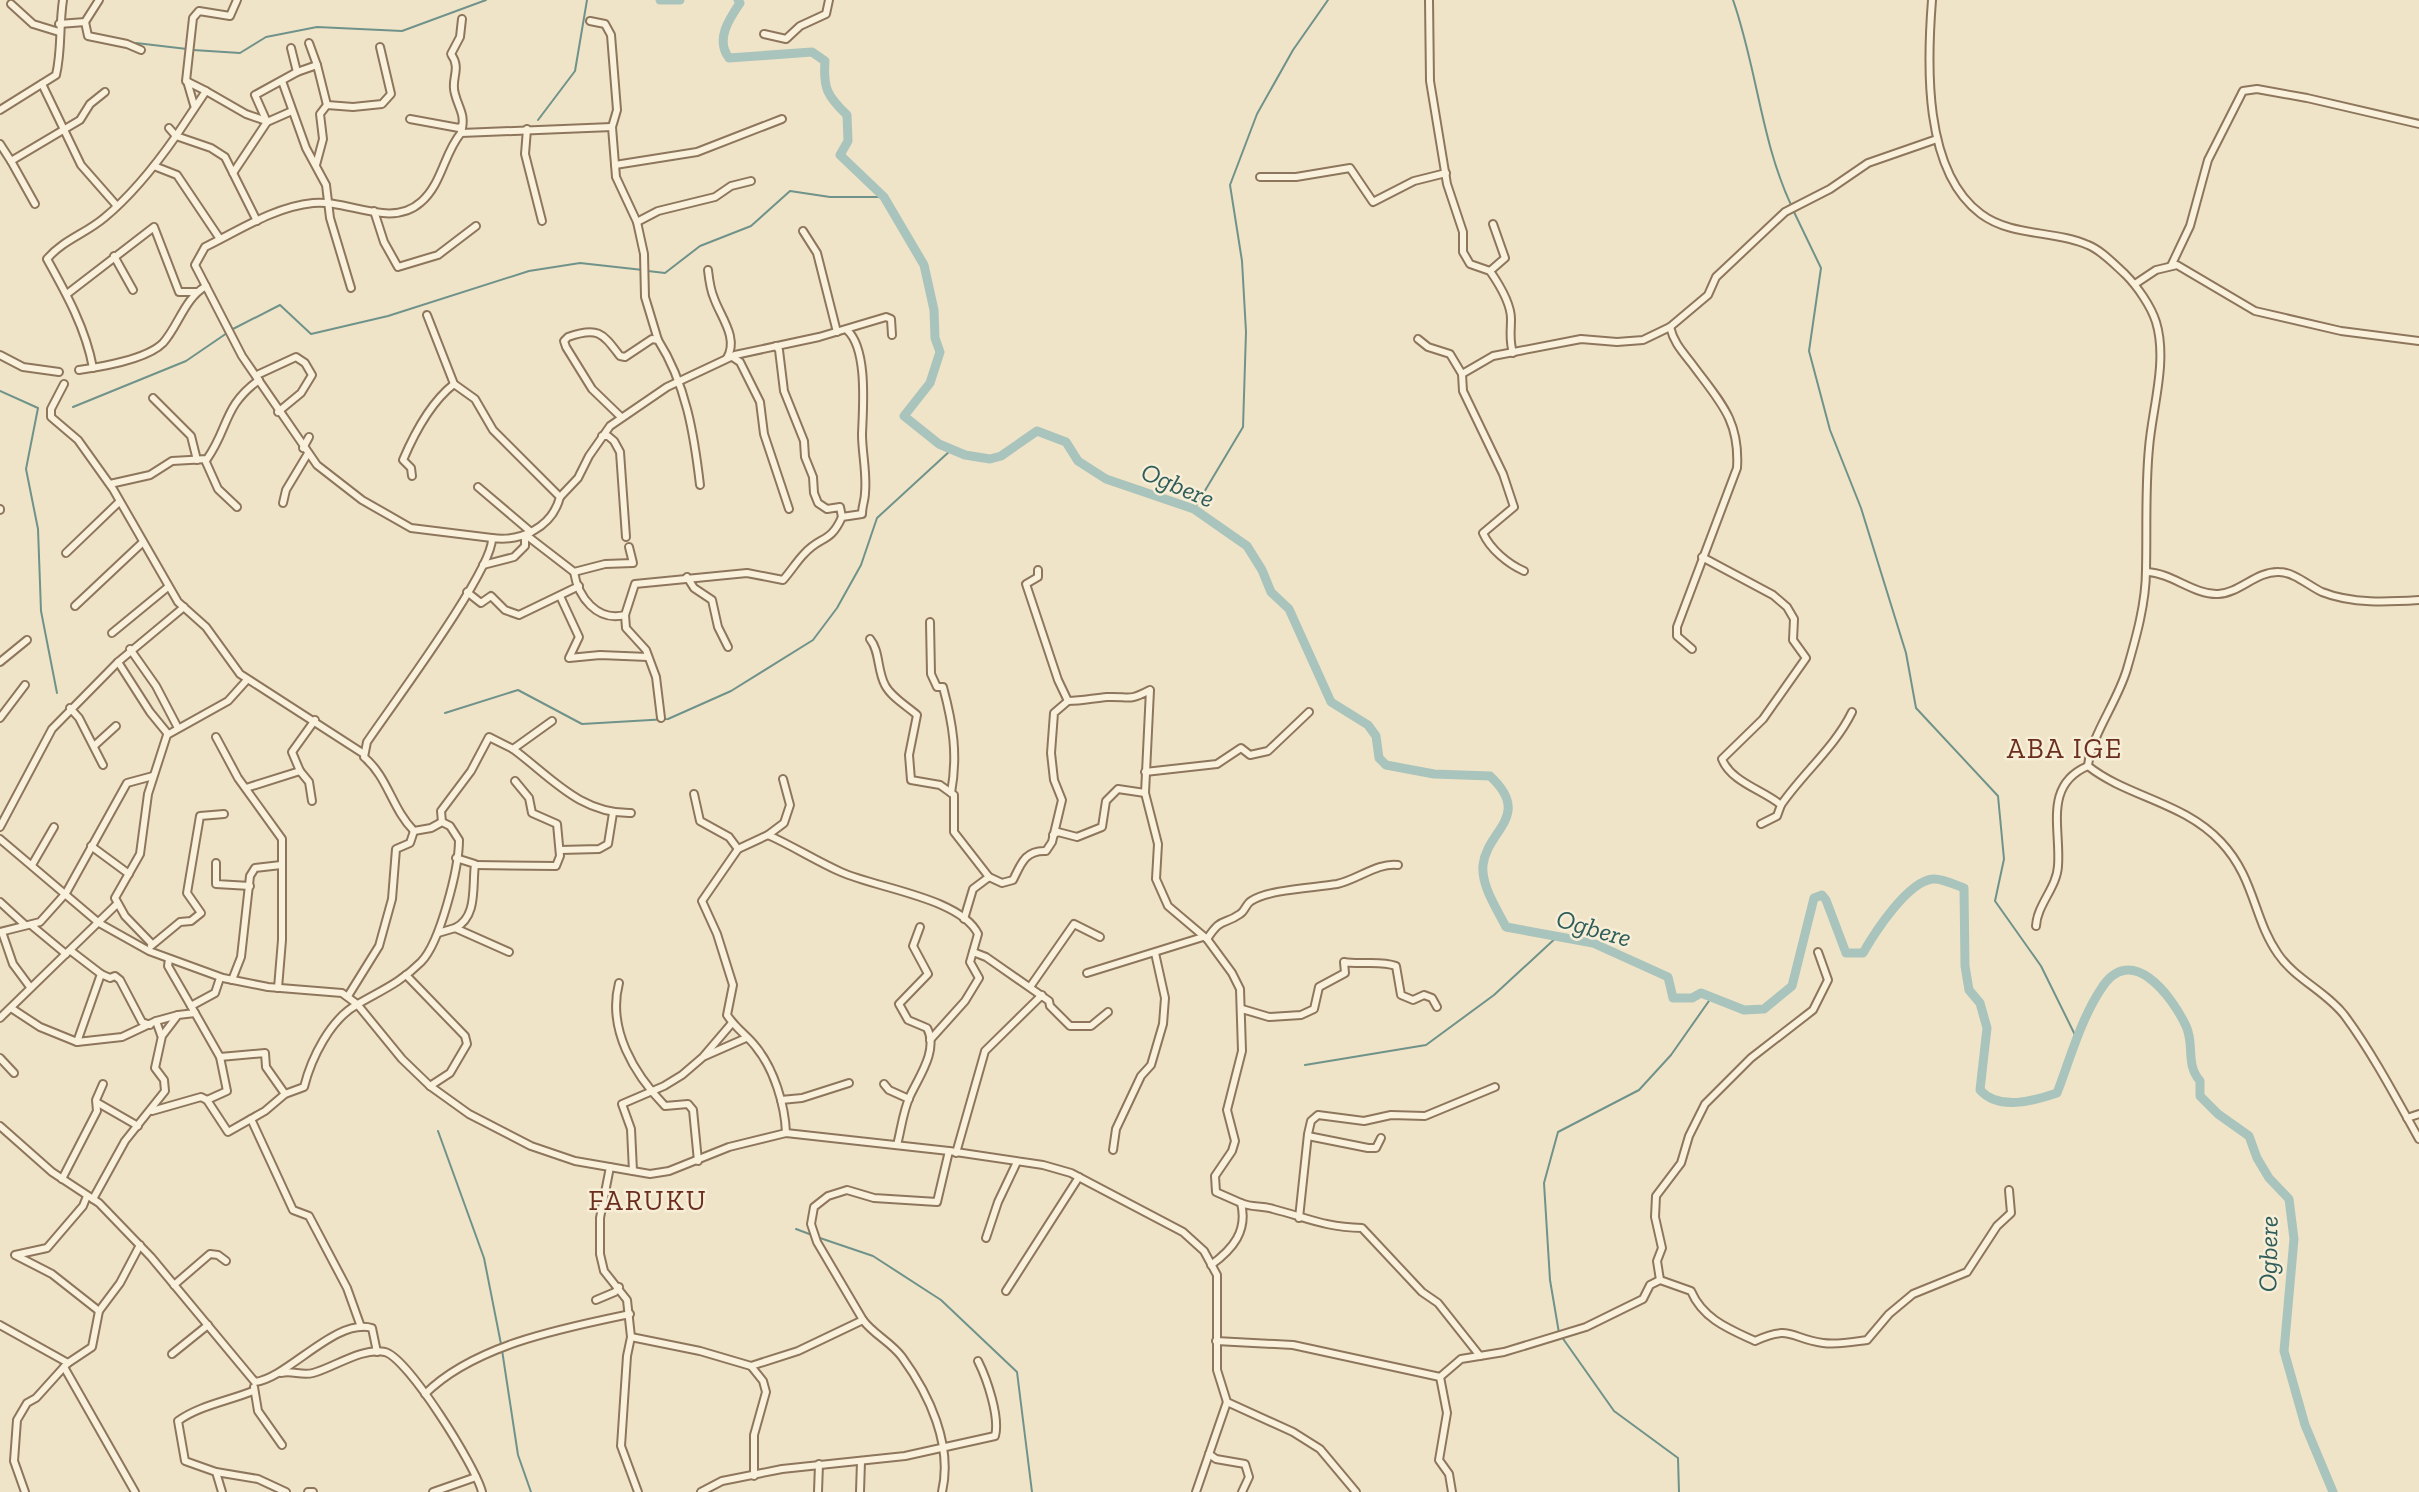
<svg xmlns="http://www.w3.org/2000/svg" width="2419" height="1492" font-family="'Zilla Slab',serif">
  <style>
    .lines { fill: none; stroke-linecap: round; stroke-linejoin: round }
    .stream { stroke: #6f938a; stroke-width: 2 }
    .river { stroke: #a9c4bc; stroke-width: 9 }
    .minor-casing { stroke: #8d765c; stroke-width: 10 }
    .minor { stroke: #faf1dc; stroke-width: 6 }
    .labels { text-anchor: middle; stroke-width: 5; stroke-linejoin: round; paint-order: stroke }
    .water-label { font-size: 26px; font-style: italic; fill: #2f5d5a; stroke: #f7eed8 }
    .quarter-label { font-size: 28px; letter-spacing: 2px; fill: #6b2e1e; stroke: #f7eed8 }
  </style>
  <rect width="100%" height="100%" fill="#f0e4c8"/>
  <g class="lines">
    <g class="stream">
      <path d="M1733 0C1757 68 1761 142 1792 207"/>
      <path d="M136 43 187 49"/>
      <path d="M193 50 240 53 266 37 317 27 402 31 486 0"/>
      <path d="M538 120 575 71 587 0"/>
      <path d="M1794 212 1821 268 1809 351 1830 430 1861 508 1906 653 1916 708 1998 796 2004 859 1995 901 2041 966 2078 1041"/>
      <path d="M648 271 665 273 700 246 751 226 790 191 830 197H884"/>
      <path d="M231 330 280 305 311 334 388 316 529 271 580 263 643 270"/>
      <path d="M0 391 38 408 26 469 38 529 41 611 57 693"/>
      <path d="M73 407 186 361 227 333"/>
      <path d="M1194 509 1243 427 1246 332 1242 261 1230 185 1257 114 1293 50 1328 0"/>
      <path d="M445 713 518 690 582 724 668 719 731 691 813 640 837 608 861 565 877 518 951 450"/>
      <path d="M1305 1065 1426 1045 1494 995 1559 935"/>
      <path d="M438 1131 484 1258 501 1344"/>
      <path d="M796 1229 812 1235"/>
      <path d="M817 1237 873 1256 941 1300 1017 1372 1032 1492"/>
      <path d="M502 1350 518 1455 531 1492"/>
      <path d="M1679 1492 1678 1458 1614 1411 1559 1333 1550 1280 1544 1183 1558 1132 1639 1090 1671 1055 1711 998"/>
    </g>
    <g class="river">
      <path d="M660 0H680"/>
      <path d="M738 0 740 3C729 19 715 40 729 58L812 52 825 61C823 88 827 96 847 115L848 141 840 155 884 197 924 265 934 310 935 338 940 352 930 383 904 416 939 444 965 455 990 459 1001 456 1037 431 1066 442 1078 461 1106 479 1194 509 1247 546 1262 570 1271 592 1289 609 1331 702 1368 725 1376 736 1379 758 1386 765 1434 774 1490 776C1533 816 1487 830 1483 865 1481 886 1497 909 1506 927L1593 943 1668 977 1673 998H1692L1701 993 1744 1010 1764 1009 1792 986 1814 898 1822 895 1826 900 1846 953H1863C1875 932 1908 881 1933 879 1942 878 1955 885 1964 888L1965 966 1969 990 1980 1003 1987 1028 1980 1090C1999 1111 2033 1101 2057 1093 2070 1059 2081 1019 2101 989 2131 941 2172 996 2186 1026 2195 1045 2185 1064 2200 1081V1096L2218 1114 2249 1136 2257 1158 2269 1178 2289 1199 2294 1239 2284 1351 2305 1425 2333 1492"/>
    </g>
    <defs>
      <g id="minor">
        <path d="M1429 0 1430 81 1447 184 1463 232V252L1470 264 1490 271C1499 284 1511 303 1511 319 1511 332 1509 340 1513 353"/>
        <path d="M1932 0C1927 64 1923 171 1981 214 2012 237 2054 230 2088 245 2101 250 2114 264 2125 274 2137 286 2151 306 2156 322 2168 361 2152 409 2149 448 2145 489 2147 530 2146 570 2146 603 2136 638 2127 669 2117 703 2091 735 2088 766 2127 797 2184 802 2221 842 2255 878 2253 918 2278 954 2295 979 2327 992 2345 1016 2373 1054 2396 1098 2419 1139"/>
        <path d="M11 4 33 24 59 32"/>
        <path d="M590 21 605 24 611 35 617 110 612 127 616 177 637 222 644 254 645 297 658 340"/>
        <path d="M85 22 88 36 127 44 141 50"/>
        <path d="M59 24 85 22 99 0"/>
        <path d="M764 34 786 39 800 26 826 14 829 0"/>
        <path d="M309 43 317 65"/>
        <path d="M297 72 317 65 327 105"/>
        <path d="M187 81 194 105"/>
        <path d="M282 81 306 148 326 185 330 218 351 288"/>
        <path d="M42 84 81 165 117 206"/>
        <path d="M206 91 246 114 266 121"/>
        <path d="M0 110 56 75C62 50 59 26 63 0"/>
        <path d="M410 119 459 128 462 126"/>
        <path d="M267 122 255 95 297 72 291 48"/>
        <path d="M169 128 176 136 206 91 186 81 193 18 199 11 230 16 237 0"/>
        <path d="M527 129 525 154 542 221"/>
        <path d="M461 133C466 114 459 110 455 94 450 79 462 69 451 54L460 37 462 19"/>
        <path d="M0 144 11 161 80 120 90 104 105 92"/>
        <path d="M11 161 35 204"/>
        <path d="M316 165 323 139 320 114 327 105 353 107 382 104 391 94 380 47"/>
        <path d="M615 165 697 152 782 119"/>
        <path d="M154 166 177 175 220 239"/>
        <path d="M233 173 267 122 292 111"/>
        <path d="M1260 177H1296L1350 168 1373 202 1414 181 1446 173"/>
        <path d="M374 211 384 242 398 267 438 255 476 226"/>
        <path d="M637 222 658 211 715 197 731 186 751 181"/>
        <path d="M803 231 817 253 837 332"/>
        <path d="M114 256 133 290"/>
        <path d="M2171 266 2190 226 2208 160 2243 91 2257 89 2307 98 2419 124"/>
        <path d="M708 270C709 279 710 289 714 298 720 316 739 338 727 358"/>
        <path d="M1490 271 1505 258 1493 224"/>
        <path d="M2135 284 2156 270 2177 265 2255 311 2341 331 2419 341"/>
        <path d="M67 294 154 227 179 292H196"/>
        <path d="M1670 327C1674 343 1682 351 1692 364 1720 402 1740 420 1737 468L1677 627V636L1692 649"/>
        <path d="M1418 339 1428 347 1450 354 1462 374"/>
        <path d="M776 346 779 350 784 391 804 441 805 457 813 477 814 493 818 503 827 509 840 507 842 517"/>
        <path d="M0 355 23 367 59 372"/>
        <path d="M731 356 740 362 760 402 764 434 789 509"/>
        <path d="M93 368C86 329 66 293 47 259 63 240 85 234 104 218 132 195 155 166 176 136L211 148 225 157 257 221"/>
        <path d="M79 370C101 367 147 359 163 343 179 325 184 299 206 286"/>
        <path d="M257 375 296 357 305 363 312 375 301 393 278 412"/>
        <path d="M64 384 51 409V417L78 440 113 489 178 602 206 627 240 674 364 754"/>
        <path d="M153 398 191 436 197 460"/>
        <path d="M621 417 592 389 566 347 564 341 568 337C599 326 603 334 620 356L625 357 652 339 658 340C686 384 694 434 700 485"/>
        <path d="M602 436H608L614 441 620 452 626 537"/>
        <path d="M303 448 309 437"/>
        <path d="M205 460 218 489 237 507"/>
        <path d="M412 476 411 468 403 460C414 434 431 402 454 384"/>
        <path d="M110 484 150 475 172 461 207 459C229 428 223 406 259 380"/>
        <path d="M478 487 531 532"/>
        <path d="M560 497 578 478 589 456 610 426 667 387 735 355 819 337 886 317 891 319 892 335"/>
        <path d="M283 503 286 490 307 455"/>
        <path d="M0 509V510"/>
        <path d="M526 535 574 572 605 564 633 563 629 547"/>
        <path d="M492 538 411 528 362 500 317 465 242 356 195 265 205 247C240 230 274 207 313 203 347 199 391 229 421 202 442 184 444 153 461 133L612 127"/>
        <path d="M66 553 118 503"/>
        <path d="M1702 557 1773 595 1787 607 1794 619 1793 640 1806 658 1763 719 1722 759C1731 782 1763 790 1781 805L1777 816 1761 824"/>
        <path d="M483 565 514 557 525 546V535"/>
        <path d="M1038 570V577L1026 584 1058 680 1068 701"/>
        <path d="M1524 571C1508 564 1490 549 1483 533L1514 507 1503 474 1463 391 1462 374 1493 356 1581 339 1617 342 1643 340 1670 327 1708 295 1716 277 1785 212 1830 189 1868 163 1937 139"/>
        <path d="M574 572C578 597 597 622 625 615L635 584 747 573 783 580C791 571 797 561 804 554 821 535 830 544 842 517L862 514C862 506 865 500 865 493 867 473 862 453 862 434 863 407 868 349 847 330"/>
        <path d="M2147 572C2172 573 2194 595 2218 594 2240 593 2256 571 2279 572 2294 572 2309 586 2322 592 2352 604 2388 602 2419 600"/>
        <path d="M687 577 694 588 712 600 718 627 728 647"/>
        <path d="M467 592 481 603 491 596 505 610 519 615 579 586"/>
        <path d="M560 596 579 637 569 658 600 655 648 657"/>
        <path d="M75 606 142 543"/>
        <path d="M625 615 626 628 646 650 656 677 661 718"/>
        <path d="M930 622 931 674 937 687H943C953 724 958 755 951 793"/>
        <path d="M112 633 168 587"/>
        <path d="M870 639C880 651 877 670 885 685 891 697 907 706 917 715L909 755 911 780 940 785 954 795V832L989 877"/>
        <path d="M130 649 156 686 178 728"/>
        <path d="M0 662 27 640"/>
        <path d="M70 708 79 718 103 765"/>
        <path d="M0 718 25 685"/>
        <path d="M168 734 150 712 118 662 184 607"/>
        <path d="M216 737 238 778 282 839V940L278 988"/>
        <path d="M94 746 116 726"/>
        <path d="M513 749C551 777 580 814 631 813"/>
        <path d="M300 771 309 782 312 801"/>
        <path d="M1145 772 1217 764 1241 748 1250 755 1268 751 1309 712"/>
        <path d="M783 779 790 805 784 823 768 835 738 849 702 901 717 934 733 985 727 1015C737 1030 747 1035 756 1047 774 1069 785 1105 786 1133"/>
        <path d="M246 788 300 771 292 752 315 720"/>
        <path d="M694 794 700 821 729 837 738 849"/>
        <path d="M1781 805C1803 773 1835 747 1852 712"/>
        <path d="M442 822 441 811 471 771 489 737 513 749 552 721"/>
        <path d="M0 827 52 729 118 662"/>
        <path d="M768 835C793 846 816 861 841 872 876 888 961 898 978 934L970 962 979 978 965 1001 930 1040"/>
        <path d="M1053 835 1058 832 1077 837 1102 827 1106 801 1118 789 1145 793"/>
        <path d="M0 839 99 923 149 951 223 978 268 987 342 993 357 1004 402 1059 430 1086 469 1114 531 1146 575 1161 650 1174 669 1171 729 1147 786 1133 949 1151 1043 1165 1071 1173 1183 1232 1204 1251 1217 1275V1370L1227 1402 1293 1432 1320 1449 1356 1492"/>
        <path d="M91 846 129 874"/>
        <path d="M560 850 599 849 608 844 613 813"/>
        <path d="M216 863V884L250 886"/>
        <path d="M32 865 54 827"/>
        <path d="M475 865 556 866 560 856 557 824 532 813 529 798 515 781"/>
        <path d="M0 902 24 924"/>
        <path d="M964 919 973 889 989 877 1002 883 1013 880C1021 864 1025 850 1046 851L1052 842 1062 800 1054 780 1051 753 1054 713 1068 701C1082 701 1094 698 1107 697 1130 696 1127 702 1150 690L1145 793 1158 844 1156 879 1168 906 1207 939 1232 973 1240 989 1242 1051 1227 1110 1235 1141 1232 1151 1215 1176 1216 1192 1241 1203C1248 1231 1233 1249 1211 1265"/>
        <path d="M31 925 66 954"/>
        <path d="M2036 926C2037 905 2057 887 2058 866 2061 829 2043 785 2088 766"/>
        <path d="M455 928C478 917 472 886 475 864L456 858"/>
        <path d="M0 932 40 922 66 893 127 783 153 776"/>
        <path d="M2 932 13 964 30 987"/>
        <path d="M438 933 455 928 509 952"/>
        <path d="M1207 939C1222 916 1223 926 1240 914 1245 911 1246 904 1251 901 1270 889 1314 888 1337 884 1357 880 1378 862 1398 865"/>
        <path d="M152 944 125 916 115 898 140 854 148 794 167 735 228 701 246 681"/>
        <path d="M151 946 180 922 191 921 201 913 187 893 200 816 224 814"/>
        <path d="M71 951 101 974 77 1042 122 1037 156 1021 161 1035"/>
        <path d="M973 952 986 957 1049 1001 1050 1006 1070 1026H1091L1108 1012"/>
        <path d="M169 959 168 966 191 1006"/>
        <path d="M1087 973 1203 937"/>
        <path d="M101 974 110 978 115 976 120 980 142 1022 150 1025"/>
        <path d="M406 975 465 1036 467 1044 450 1073 430 1086"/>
        <path d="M232 980 241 957 250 876 255 868 281 865"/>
        <path d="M619 983C607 1029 634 1074 665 1106L688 1104 693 1110 698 1161"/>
        <path d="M1030 987 1074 924 1100 937"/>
        <path d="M348 996 379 946 392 899 396 849 410 843 414 831"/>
        <path d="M11 1008 40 1027 77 1042"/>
        <path d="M1242 1009 1269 1017 1301 1015 1314 1009 1319 987 1345 973 1344 962C1361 965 1380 960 1396 966L1401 995 1413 1000 1424 995 1432 998 1437 1007"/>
        <path d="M195 1013 220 1057 265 1053 266 1067 285 1094"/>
        <path d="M0 1018 116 905"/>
        <path d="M156 1021 178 1015"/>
        <path d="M705 1056 746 1038"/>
        <path d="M220 1057 227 1091 207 1100 228 1132 265 1111 285 1094 304 1087C311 1059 330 1019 358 1004 382 990 400 983 421 962 440 943 459 868 459 840L450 826 442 822 431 828 414 831C392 809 388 777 364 757L367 742C389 709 494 569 492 538 520 542 552 528 560 497L493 430 475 399 454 384 427 315"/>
        <path d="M0 1058 14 1073"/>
        <path d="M884 1084 889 1090 909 1099"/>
        <path d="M781 1100 802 1098 849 1083"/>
        <path d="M98 1103 138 1126"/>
        <path d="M152 1111 201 1097 207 1100"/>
        <path d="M2407 1118 2419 1114"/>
        <path d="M251 1119 293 1210 309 1216 347 1288 361 1327"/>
        <path d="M0 1126 52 1172 99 1203 151 1257 255 1382C288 1378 336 1317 372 1328L377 1352"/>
        <path d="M1308 1136 1368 1148H1376L1381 1138"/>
        <path d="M897 1145C901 1130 903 1111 910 1096 918 1078 939 1050 927 1028L908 1020 899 1004 928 974 913 946 920 927"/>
        <path d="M1113 1150 1116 1129 1141 1076 1151 1065 1163 1024 1165 998 1155 953"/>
        <path d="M956 1153 985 1051 1042 995"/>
        <path d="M610 1167 600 1218V1254L604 1271 627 1300 631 1337 627 1356 621 1446 638 1492"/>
        <path d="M633 1171 631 1129 622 1104 664 1086 682 1075 703 1057 732 1023"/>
        <path d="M62 1179 97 1111 96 1100 103 1084"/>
        <path d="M87 1196 83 1206 47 1248 15 1255 52 1274 99 1311"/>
        <path d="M93 1199 125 1141 165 1091 164 1080 155 1068 162 1036 178 1015 195 1013 191 1006 215 993 220 978"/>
        <path d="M1241 1203C1252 1208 1262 1205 1273 1209 1308 1218 1324 1227 1362 1228L1422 1292 1438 1303 1480 1356"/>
        <path d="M1299 1218 1308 1134 1311 1121 1318 1115 1364 1121 1391 1115 1425 1116 1495 1087"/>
        <path d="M986 1238 998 1202 1017 1162"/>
        <path d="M1660 1280 1657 1261 1662 1248 1655 1217 1656 1196 1681 1163 1689 1136 1705 1104 1751 1058 1813 1010 1828 980 1818 952"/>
        <path d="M174 1285 210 1254 218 1255 226 1261"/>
        <path d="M1006 1291 1079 1177"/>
        <path d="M596 1300 615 1292 619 1287"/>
        <path d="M863 1320 817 1242 811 1224 814 1207 828 1196 847 1190 874 1198 937 1202 949 1151"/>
        <path d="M0 1325 68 1363 92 1347 99 1311 120 1283 140 1245"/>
        <path d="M631 1337 700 1351 751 1366 763 1381 766 1392 754 1435V1476"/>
        <path d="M1216 1341 1293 1345 1440 1377 1461 1359 1504 1352 1586 1327 1643 1299 1650 1285 1660 1280 1691 1291C1703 1319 1729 1329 1755 1341 1791 1324 1791 1339 1823 1343 1838 1345 1852 1342 1867 1340L1889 1314 1913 1294 1967 1272 1997 1226 2011 1213 2009 1190"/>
        <path d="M172 1354 208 1325"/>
        <path d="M68 1363 64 1367 135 1492"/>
        <path d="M751 1366 798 1351 863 1320C873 1334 891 1342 902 1357 929 1394 953 1445 942 1492"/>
        <path d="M281 1373C292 1370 301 1376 313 1373 333 1368 362 1347 385 1352 408 1358 476 1467 482 1492"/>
        <path d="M1440 1377 1447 1413 1439 1460 1449 1474 1452 1492"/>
        <path d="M254 1387 258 1411 282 1445"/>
        <path d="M425 1394C474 1345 563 1328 630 1314"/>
        <path d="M1209 1454 1216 1459 1245 1464 1249 1477 1242 1492"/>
        <path d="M216 1472 258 1479 286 1492"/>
        <path d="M25 1492 14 1461 17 1420 27 1403 36 1398 64 1367"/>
        <path d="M222 1492 216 1472 185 1461 178 1421C198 1406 228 1401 253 1391"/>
        <path d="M308 1492H313"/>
        <path d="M433 1492 476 1477"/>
        <path d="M701 1492 722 1481 782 1469 905 1456 995 1436C1000 1417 987 1379 978 1361"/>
        <path d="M818 1492 819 1464"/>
        <path d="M860 1492 861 1461"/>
        <path d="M1196 1492 1227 1402"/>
      </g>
    </defs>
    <use href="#minor" class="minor-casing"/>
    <use href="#minor" class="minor"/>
  </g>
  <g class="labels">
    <g class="water-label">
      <text transform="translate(1178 485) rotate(23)" y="9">Ogbere</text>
      <text transform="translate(1594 928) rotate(16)" y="9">Ogbere</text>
      <text transform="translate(2268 1254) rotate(-89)" y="9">Ogbere</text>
    </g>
    <g class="quarter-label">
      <text x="2065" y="758">ABA IGE</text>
      <text x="648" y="1210">FARUKU</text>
    </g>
  </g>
</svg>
